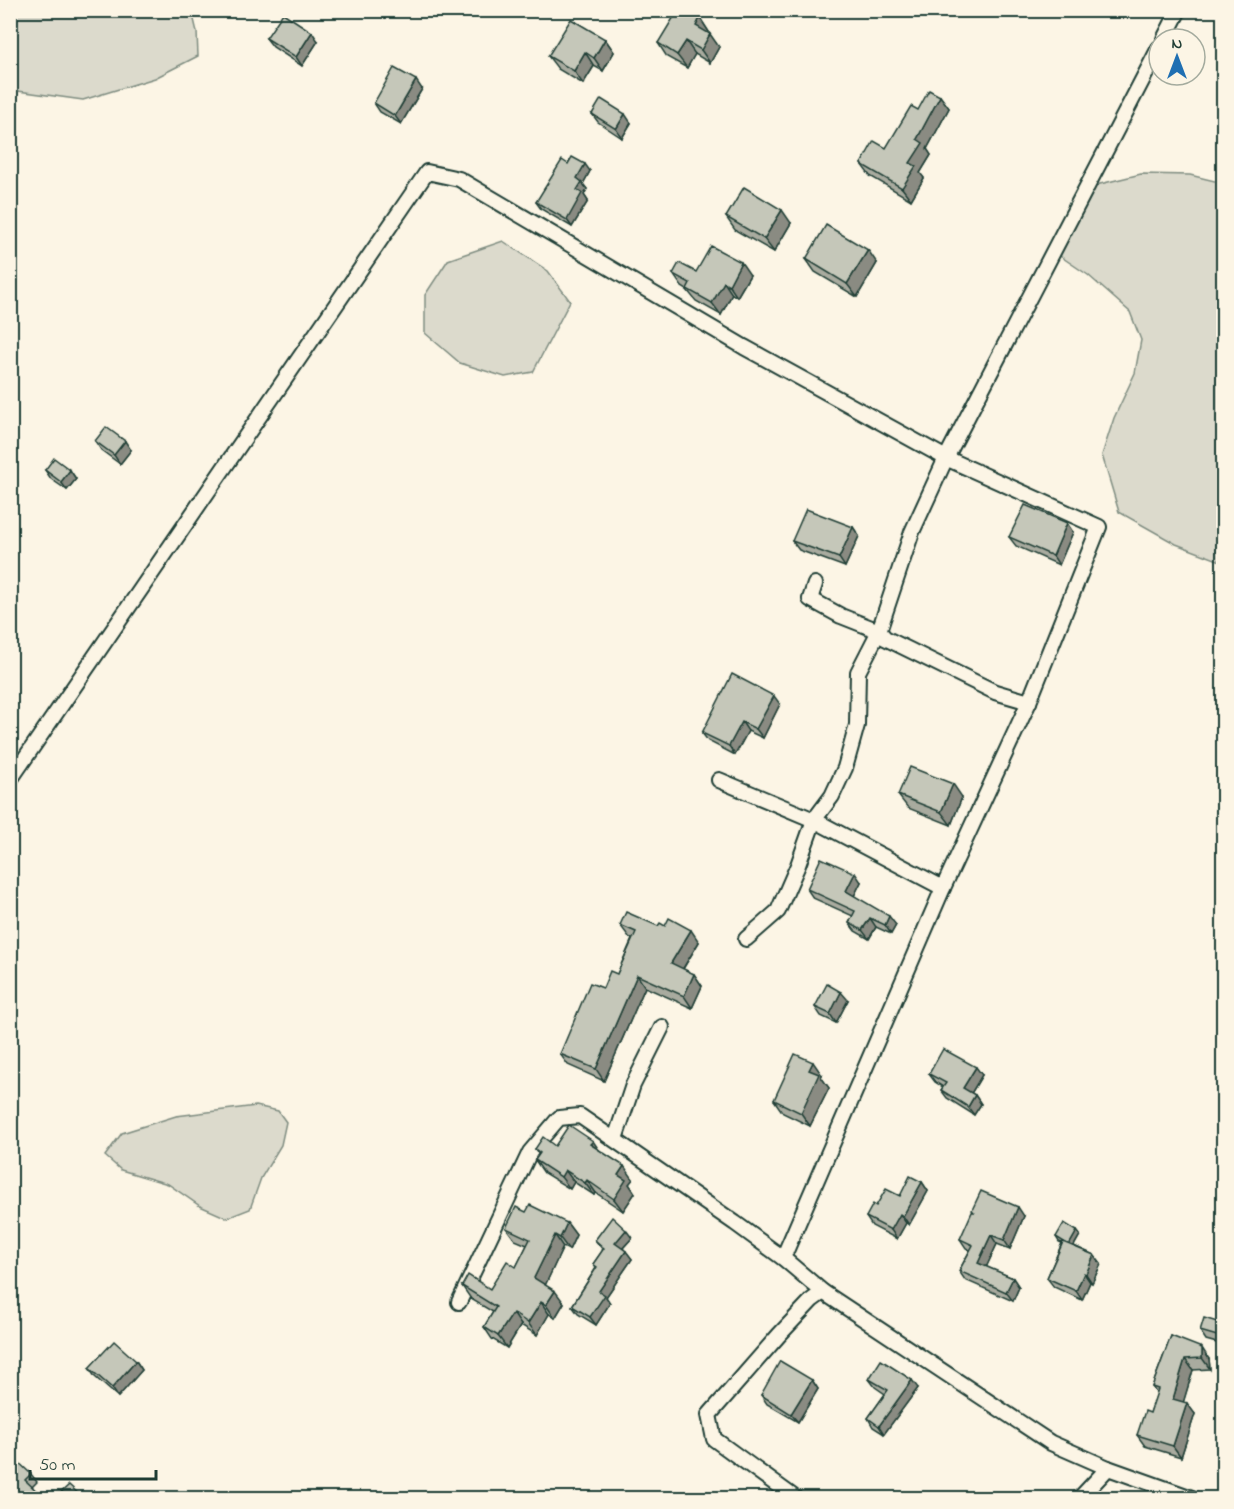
<svg xmlns="http://www.w3.org/2000/svg" width="1234" height="1509" font-family="'Indie Flower',sans-serif">
  <style>
    .green { fill: #dcdacc; stroke: #7e8c80; stroke-width: 1.5 }
    .lines { fill: none; stroke-linecap: round; stroke-linejoin: round }
    .street-casing { stroke: #1f3d34; stroke-width: 18 }
    .street { stroke: #fcf5e5; stroke-width: 14 }
    .wall { fill: #a9ab9f; stroke: #1f3d34; stroke-width: 1.5 }
    .shaded-wall { fill: #8a8b82; stroke: #1f3d34; stroke-width: 1.5 }
    .building { fill: #c5c7b9; stroke: #1f3d34; stroke-width: 1.5 }
  </style>
  <rect width="100%" height="100%" fill="#fcf5e5"/>
  <filter id="ink" filterUnits="userSpaceOnUse"><feTurbulence type="fractalNoise" baseFrequency=".0167" numOctaves="2"/><feDisplacementMap in="SourceGraphic" scale="12" xChannelSelector="R" yChannelSelector="G"/><feConvolveMatrix kernelMatrix="1 2 1 2 8 2 1 2 1" color-interpolation-filters="sRGB"/></filter>
  <g filter="url(#ink)">
    <g class="green">
      <path d="M11 10 192 11 197 32 198 56 155 78 83 100 11 90Z"/>
      <path d="M1141 174 1190 175 1223 183V562L1176 544 1119 512 1102 455 1114 418 1135 373 1141 340 1130 312 1088 275 1057 254 1092 186Z"/>
      <path d="M503 241 548 271 570 301 533 372 505 377 460 363 425 333V295L448 260Z"/>
      <path d="M256 1106 278 1111 286 1122 281 1145 261 1178 250 1209 227 1218 200 1206 168 1184 121 1170 105 1156 122 1133 176 1116Z"/>
    </g>
    <g class="lines">
      <defs>
        <g id="street">
          <path d="M1164 39 1179 10"/>
          <path d="M10 780 427 172 459 179 744 347 946 458 1099 527 1029 702 995 692 885 638 879 631 841 616 810 599 815 584"/>
          <path d="M719 780 814 820 943 888"/>
          <path d="M746 939 778 911 798 865 814 820 832 796 845 768 857 725 858 672 879 631 912 532 946 458 1159 48"/>
          <path d="M615 1139 633 1085 662 1027"/>
          <path d="M783 1258 943 888 1029 702"/>
          <path d="M459 1302 530 1152 559 1118 580 1116 735 1223 783 1258 823 1292 1051 1443 1108 1468 1192 1498"/>
          <path d="M795 1498 714 1439 709 1415 779 1335 812 1300 823 1292"/>
          <path d="M1080 1498 1108 1468"/>
        </g>
      </defs>
      <use href="#street" class="street-casing"/>
      <use href="#street" class="street"/>
    </g>
    <g class="wall">
      <path d="M700 18 709 32 708 33 719 47 710 63 695 54 687 68 667 57 658 43Z"/>
      <path d="M266 38 318 41 302 66 273 47Z"/>
      <path d="M605 39 614 52 603 71 594 66 583 84 558 69 548 56Z"/>
      <path d="M422 89 401 124 380 112 374 103Z"/>
      <path d="M940 96 949 108 927 149 931 155 920 173 924 178 911 200 870 176 861 164 886 148 918 110Z"/>
      <path d="M592 114 631 123 622 138 598 122Z"/>
      <path d="M568 164 590 171 583 184 587 189 584 195 588 201 572 227 541 209 536 202Z"/>
      <path d="M726 217 791 223 774 252 735 230Z"/>
      <path d="M806 259 877 263 857 297 815 272Z"/>
      <path d="M696 272 750 275 737 297 732 294 721 315 696 301 687 290 682 287 673 274Z"/>
      <path d="M95 441 131 450 120 464 101 450Z"/>
      <path d="M45 470H70L76 479 67 490 51 479Z"/>
      <path d="M853 527 859 536 845 567 799 550 792 541Z"/>
      <path d="M1073 532 1059 565 1016 546 1009 537Z"/>
      <path d="M780 704 763 738 748 731 735 755 708 741 702 733Z"/>
      <path d="M898 795 962 797 951 825 908 808Z"/>
      <path d="M861 882 854 896 896 925 891 934 876 927 869 939 855 931 849 923 853 916 813 898 807 889Z"/>
      <path d="M620 925 699 942 683 969 694 974 702 986 692 1008 645 987 604 1081 568 1065 560 1054 603 988 617 974 632 939 629 937Z"/>
      <path d="M848 1000 836 1023 821 1016 815 1007Z"/>
      <path d="M929 1074 982 1075 971 1093 975 1095 981 1104 974 1115 947 1098 941 1090 943 1087 935 1082Z"/>
      <path d="M822 1075 821 1077 829 1088 810 1126 783 1113 774 1100Z"/>
      <path d="M555 1146 599 1150 633 1179 629 1184 635 1193 623 1211 596 1193 594 1195 574 1182 570 1189 544 1173 535 1160 539 1155 535 1149Z"/>
      <path d="M922 1182 928 1191 909 1225 906 1223 897 1239 872 1226 866 1217 876 1206 900 1196Z"/>
      <path d="M526 1212 567 1223 576 1235 569 1250 563 1247 545 1285 564 1303 555 1318 549 1314 537 1335 521 1325 507 1348 492 1339 484 1327 493 1312 471 1299 462 1286 490 1289 516 1267 527 1245 515 1240 506 1228Z"/>
      <path d="M1024 1216 1010 1249 997 1244 986 1267 1013 1278 1019 1287 1013 1301 965 1280 959 1271 970 1250 966 1248 960 1239Z"/>
      <path d="M1077 1231 1080 1235 1074 1246 1094 1255 1101 1264 1092 1283 1090 1282 1082 1300 1054 1287 1047 1278 1062 1243 1059 1242 1056 1237Z"/>
      <path d="M632 1238 623 1248 632 1259 606 1297 610 1303 596 1325 578 1314 572 1306 596 1268 593 1264 603 1250 595 1240Z"/>
      <path d="M1224 1324V1345L1206 1340 1200 1331Z"/>
      <path d="M1171 1336 1209 1359 1210 1369 1193 1370 1183 1402 1195 1414 1181 1457 1145 1446 1137 1435 1150 1413 1157 1394 1152 1387Z"/>
      <path d="M136 1361 142 1370 118 1397 95 1377 89 1368Z"/>
      <path d="M869 1379 918 1388 884 1434 873 1427 868 1418 885 1394 875 1387Z"/>
      <path d="M812 1380 818 1389 798 1422 767 1404 761 1395Z"/>
      <path d="M10 1461 31 1474 37 1482 32 1487 44 1498H10Z"/>
    </g>
    <g class="shaded-wall">
      <path d="M700 18 709 32 705 39 696 26Z"/>
      <path d="M312 32 318 41 302 66 296 57Z"/>
      <path d="M710 34 719 47 710 63 701 50Z"/>
      <path d="M605 39 614 52 603 71 594 58Z"/>
      <path d="M686 41 695 54 687 68 677 55Z"/>
      <path d="M585 52 594 66 583 84 574 71Z"/>
      <path d="M416 80 422 89 401 124 395 116Z"/>
      <path d="M940 96 949 108 927 149 931 155 920 173 924 178 911 200 902 188 917 139Z"/>
      <path d="M625 114 631 123 622 138 616 129Z"/>
      <path d="M585 164 590 171 583 184 587 189 584 195 588 201 572 227 567 220 577 190V178Z"/>
      <path d="M782 210 791 223 774 252 764 239Z"/>
      <path d="M868 250 877 263 857 297 847 284Z"/>
      <path d="M741 262 750 275 737 297 729 285Z"/>
      <path d="M724 282 732 294 721 315 712 303Z"/>
      <path d="M125 441 131 450 120 464 114 455Z"/>
      <path d="M70 470 76 479 67 490 61 482Z"/>
      <path d="M1067 523 1073 532 1059 565 1053 556Z"/>
      <path d="M853 527 859 536 845 567 839 558Z"/>
      <path d="M774 696 780 704 763 738 756 729Z"/>
      <path d="M742 722 748 731 735 755 729 746Z"/>
      <path d="M953 784 962 797 951 825 941 812Z"/>
      <path d="M855 873 861 882 852 900 846 891Z"/>
      <path d="M889 916 896 925 891 934 885 925Z"/>
      <path d="M870 918 876 927 869 939 862 930Z"/>
      <path d="M691 930 699 942 679 975 671 963Z"/>
      <path d="M694 974 702 986 692 1008 684 996Z"/>
      <path d="M637 975 645 987 604 1081 596 1069Z"/>
      <path d="M841 992 848 1000 836 1023 830 1014Z"/>
      <path d="M813 1062 822 1075 821 1077 829 1088 810 1126 801 1113 809 1070Z"/>
      <path d="M976 1067 982 1075 969 1097 963 1088Z"/>
      <path d="M975 1095 981 1104 974 1115 968 1107Z"/>
      <path d="M593 1141 601 1153 590 1144Z"/>
      <path d="M624 1166 633 1179 629 1184 635 1193 623 1211 614 1199 618 1175Z"/>
      <path d="M565 1170 574 1182 570 1189 561 1177Z"/>
      <path d="M587 1180 596 1193 594 1195 585 1183Z"/>
      <path d="M922 1182 928 1191 909 1225 903 1216Z"/>
      <path d="M1018 1207 1024 1216 1010 1249 1004 1240Z"/>
      <path d="M900 1214 906 1223 897 1239 891 1230Z"/>
      <path d="M567 1223 576 1235 569 1250 560 1238Z"/>
      <path d="M626 1230 632 1238 620 1251 615 1243Z"/>
      <path d="M1077 1231 1080 1235 1072 1249 1069 1245Z"/>
      <path d="M555 1235 563 1247 543 1290 534 1278Z"/>
      <path d="M991 1235 997 1244 984 1272 978 1263Z"/>
      <path d="M626 1251 632 1259 606 1297 610 1303 596 1325 590 1317 599 1291Z"/>
      <path d="M1094 1255 1101 1264 1092 1283 1086 1274Z"/>
      <path d="M1084 1273 1090 1282 1082 1300 1076 1291Z"/>
      <path d="M1013 1278 1019 1287 1013 1301 1006 1292Z"/>
      <path d="M555 1291 564 1303 555 1318 546 1305Z"/>
      <path d="M541 1302 549 1314 537 1335 528 1323Z"/>
      <path d="M513 1313 521 1325 507 1348 498 1336Z"/>
      <path d="M1202 1348 1209 1359 1210 1369 1202 1358Z"/>
      <path d="M1185 1359 1193 1370 1181 1410 1173 1399Z"/>
      <path d="M136 1361 142 1370 118 1397 112 1388Z"/>
      <path d="M812 1380 818 1389 798 1422 791 1414Z"/>
      <path d="M912 1380 918 1388 884 1434 879 1426Z"/>
      <path d="M1187 1403 1195 1414 1181 1457 1173 1446Z"/>
    </g>
    <g class="building">
      <path d="M678 10H687L700 18 696 26 710 34 701 50 686 41 677 55 658 43Z"/>
      <path d="M283 13 312 32 296 57 266 38Z"/>
      <path d="M571 19 605 39 594 58 585 52 574 71 548 56Z"/>
      <path d="M394 68 416 80 395 116 374 103Z"/>
      <path d="M929 90 940 96 917 139 923 143 910 163 916 166 902 188 861 164 874 141 886 148 911 106 918 110Z"/>
      <path d="M601 99 625 114 616 129 592 114Z"/>
      <path d="M572 157 585 164 577 178 582 182 577 190 582 193 567 220 536 202 562 160 568 164Z"/>
      <path d="M744 187 782 210 764 239 726 217Z"/>
      <path d="M826 225 868 250 847 284 806 259Z"/>
      <path d="M711 246 741 262 729 285 724 282 712 303 687 289 690 283 673 274 679 263 696 272Z"/>
      <path d="M106 427 125 441 114 455 95 441Z"/>
      <path d="M54 458 70 470 61 482 45 470Z"/>
      <path d="M1025 505 1067 523 1053 556 1009 537Z"/>
      <path d="M806 509 853 527 839 558 792 541Z"/>
      <path d="M732 674 774 696 756 729 742 722 729 746 702 733Z"/>
      <path d="M910 767 953 784 941 812 898 795Z"/>
      <path d="M821 858 855 873 846 891 889 916 885 925 870 918 862 930 849 923 855 911 807 889Z"/>
      <path d="M626 912 658 926 660 923 665 926 669 918 691 930 671 963 694 974 684 996 637 975 596 1069 560 1054 590 983 603 988 610 971 617 974 636 932 620 925Z"/>
      <path d="M827 984 841 992 830 1014 815 1007Z"/>
      <path d="M943 1049 976 1067 963 1088 975 1095 968 1107 941 1090 946 1083 929 1074Z"/>
      <path d="M795 1054 813 1062 809 1070 819 1074 801 1113 774 1100Z"/>
      <path d="M569 1125 593 1141 590 1144 624 1166 618 1175 626 1180 614 1199 587 1180 585 1183 565 1170 561 1177 535 1160 540 1153 535 1149 543 1137 555 1146Z"/>
      <path d="M910 1176 922 1182 903 1216 900 1214 891 1230 866 1217 873 1204 876 1206 886 1189 900 1196Z"/>
      <path d="M981 1191 1018 1207 1004 1240 991 1235 978 1263 1013 1278 1006 1292 959 1271 973 1245 960 1239 972 1212H974L972 1210Z"/>
      <path d="M530 1205 567 1223 560 1238 555 1235 534 1278 555 1291 546 1305 541 1302 528 1323 513 1313 498 1336 484 1327 496 1307 462 1286 468 1275 490 1289 507 1261 516 1267 530 1239 506 1228 516 1207 526 1212Z"/>
      <path d="M612 1217 626 1230 615 1243 626 1251 599 1291 605 1295 590 1317 572 1306 597 1267 593 1264 604 1248 595 1240Z"/>
      <path d="M1064 1223 1077 1231 1069 1245 1056 1237Z"/>
      <path d="M1063 1242 1094 1255 1086 1274 1084 1273 1076 1291 1047 1278Z"/>
      <path d="M1204 1318 1224 1324V1338L1200 1331Z"/>
      <path d="M1171 1336 1202 1348V1358L1185 1359 1173 1399 1187 1403 1173 1446 1137 1435 1145 1411 1150 1413 1158 1389 1152 1387Z"/>
      <path d="M114 1341 136 1361 112 1388 89 1368Z"/>
      <path d="M881 1360 912 1380 879 1426 868 1418 888 1390 869 1379Z"/>
      <path d="M780 1361 812 1380 791 1414 761 1395Z"/>
      <path d="M14 1458 31 1474 25 1480 44 1498H24L22 1497 20 1498H10V1461Z"/>
      <path d="M69 1485 82 1497 81 1498H55Z"/>
    </g>
  </g>
  <rect width="1234" height="1509" fill="none" stroke="#fcf5e5" stroke-width="36"/>
  <rect x="18" y="18" width="1198" height="1473" fill="none" stroke="#1f3d34" stroke-width="2" filter="url(#ink)"/>
  <g transform="translate(1177 57)"><circle r="28" fill="#fcf5e5" stroke="#a4ab9e" stroke-width="1.5"/>
  <path d="M0-4.5L10 22L0 15L-10 22Z" fill="#1f6fb2"/>
  <text y="-9" font-size="16" font-weight="bold" text-anchor="middle" fill="#1f3d34">N</text>
  </g>
  <path d="M30 1470v9h126v-9" fill="none" stroke="#1f3d34" stroke-width="3"/>
  <text x="39" y="1470" font-size="18" fill="#1f3d34" stroke="#fcf5e5" stroke-width="4.5" paint-order="stroke">50 m</text>
</svg>
